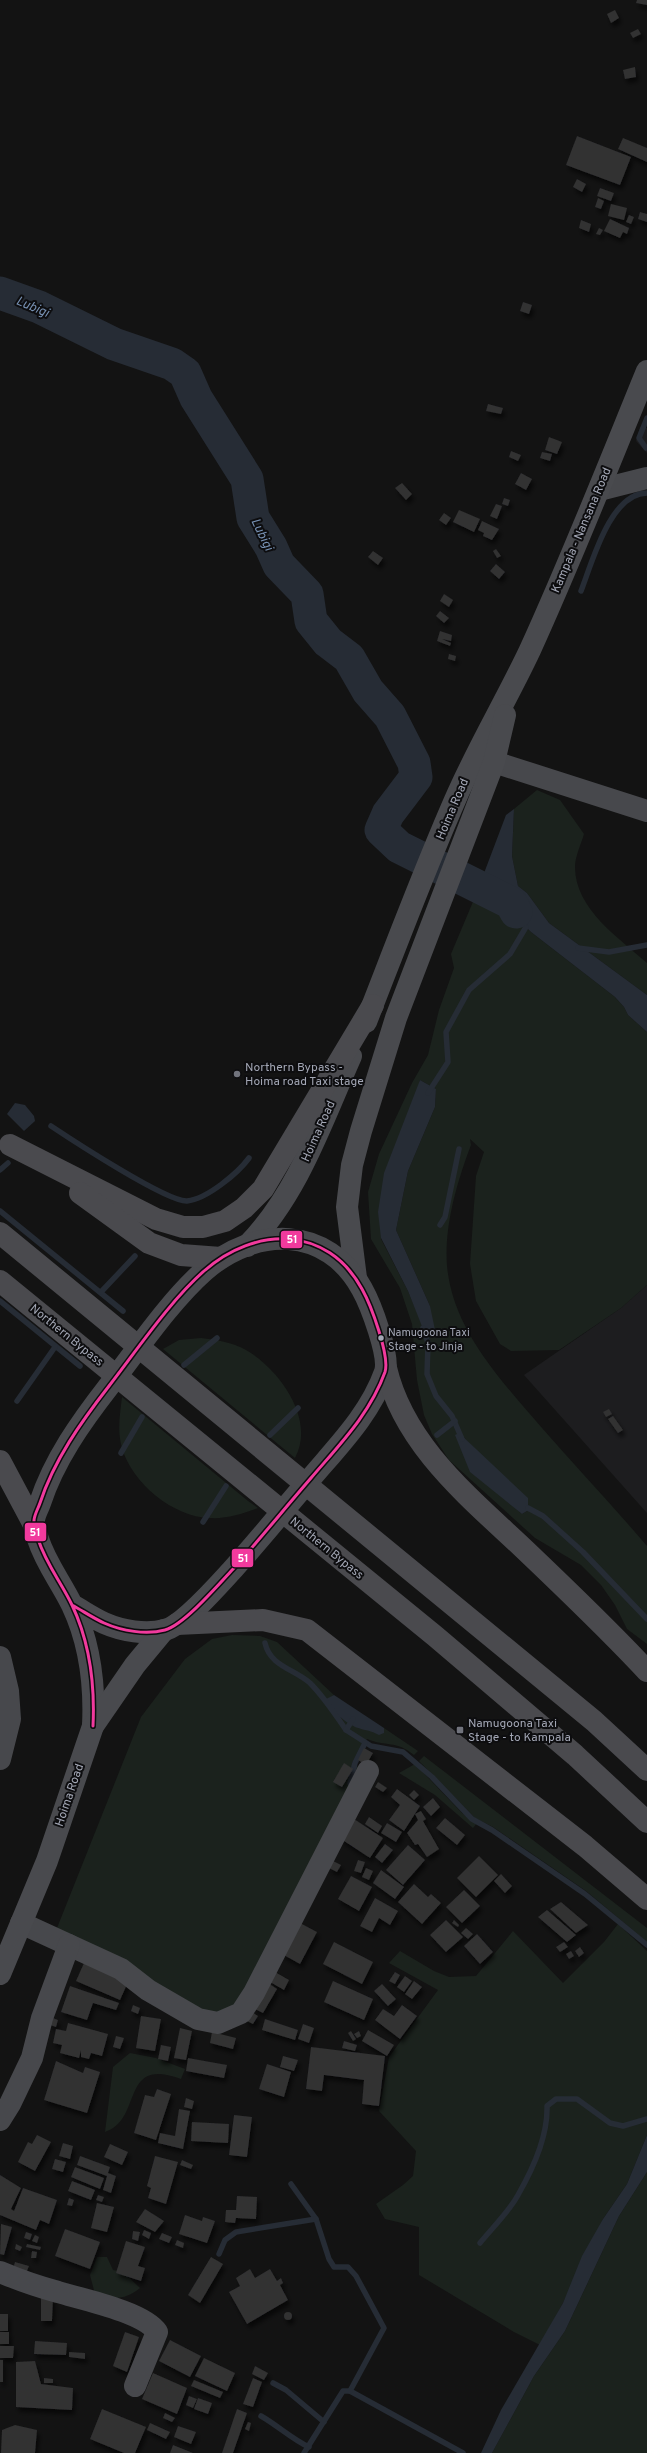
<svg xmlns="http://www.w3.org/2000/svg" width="647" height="2453" font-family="Overpass,sans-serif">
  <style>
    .built { fill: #1d1d1f }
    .green { fill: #1b221d; fill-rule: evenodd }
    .water { fill: #262c35 }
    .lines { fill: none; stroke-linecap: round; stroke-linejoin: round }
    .stream { stroke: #262c35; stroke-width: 5.5 }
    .river { stroke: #262c35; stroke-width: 33 }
    .building { fill: #313132; filter: url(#shadow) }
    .minor { stroke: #47484c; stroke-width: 22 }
    .major { stroke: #494a4e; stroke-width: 22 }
    .highway { stroke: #4a4a4e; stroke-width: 22 }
    .bus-1-casing { stroke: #0d0d0f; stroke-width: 6 }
    .bus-1 { stroke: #f13a9d; stroke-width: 3 }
    .poi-dot { fill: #71737c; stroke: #0d0d0f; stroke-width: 1.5 }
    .bus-dot { fill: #a3a7b5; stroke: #0d0d0f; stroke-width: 1.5 }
    .labels { text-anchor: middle; stroke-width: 4; stroke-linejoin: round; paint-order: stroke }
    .bus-label { font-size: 11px; fill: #a3a7b5; stroke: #0d0d0f; text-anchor: start }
    .street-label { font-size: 12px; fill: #a3a7b5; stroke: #0d0d0f }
    .poi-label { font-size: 12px; fill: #a3a7b5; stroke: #0d0d0f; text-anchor: start }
    .water-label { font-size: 13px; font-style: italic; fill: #7791b3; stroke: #0d0d0f }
    .line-badge { stroke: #0d0d0f; stroke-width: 1.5 }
    .badge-label { font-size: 11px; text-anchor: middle; font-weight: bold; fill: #fff }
  </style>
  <defs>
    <filter id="shadow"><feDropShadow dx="2.5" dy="4.5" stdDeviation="2" flood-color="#0009"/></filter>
  </defs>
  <rect width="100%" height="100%" fill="#131313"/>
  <g class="built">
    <path d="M640 427 647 428V453L636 441Z"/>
    <path d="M647 1285V1513L524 1375 621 1308Z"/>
  </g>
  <g class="green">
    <path d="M537 790 560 800 584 834C581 844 575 857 575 867 575 909 619 938 647 963V995L549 923 527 893 518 886 512 856 514 809Z"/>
    <path d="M475 897 491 907 503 906 531 932 615 997 624 1007 628 1015 647 1032V1285L621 1308 559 1350 511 1351 500 1344 476 1301 470 1264 476 1176 484 1152 470 1139 471 1145C457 1182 444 1226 447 1266 453 1331 502 1381 542 1428 577 1468 613 1506 647 1546V1644L627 1629 615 1605 601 1585 581 1565 535 1538 449 1460 432 1434 424 1415 417 1380 412 1324 400 1288 371 1239 368 1192 379 1154 412 1083 428 1055 439 1010 454 968 451 954ZM420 1080 436 1089 435 1107 408 1171 396 1230 430 1306 426 1334 408 1291 381 1239ZM462 1435 471 1446 534 1511H527L522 1514 515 1508Z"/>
    <path d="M201 1338C216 1340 232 1342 246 1350 279 1369 316 1419 295 1458L163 1349 179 1340Z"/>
    <path d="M122 1397 248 1501 258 1508C243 1514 226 1519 210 1518 173 1517 132 1483 122 1448 117 1431 120 1414 122 1397Z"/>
    <path d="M232 1635 260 1636 277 1642 334 1695 327 1699 358 1728 384 1733V1728L418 1751 414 1755C396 1740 386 1747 367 1739L352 1763 363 1770 241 2005 210 2018 57 1928 141 1717 185 1659 212 1639Z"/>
    <path d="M424 1756 647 1928V1942L586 1891 493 1827 475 1818 419 1761Z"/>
    <path d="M415 1764 462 1813 477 1823 473 1828 435 1795 399 1773Z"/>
    <path d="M618 1924 647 1951V2135L627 2184 603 2219 563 2303 540 2345 514 2332 419 2275V2227L385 2219 376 2204 403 2185 413 2176 416 2151 379 2111 389 2057 438 1990 389 1963 400 1951 434 1971 449 1977 476 1976 513 1931 563 1983 604 1942Z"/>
    <path d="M130 2053 156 2058 185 2069 181 2079C119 2056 144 2119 105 2132L113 2067Z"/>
    <path d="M647 2172V2453H492L534 2376 565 2331 619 2216Z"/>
    <path d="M97 2257H107L113 2270 123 2272 140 2288C125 2300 114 2300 95 2294L90 2275Z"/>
  </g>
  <g class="water">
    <path d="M514 809 512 856 518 886 527 893 549 923 647 995V1032L628 1015 624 1007 615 997 531 932 504 906 491 907 475 897 506 815Z"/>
    <path d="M420 1080 436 1089 435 1107 408 1171 396 1230 430 1306 435 1330 425 1334 408 1291 381 1238 378 1212 384 1173Z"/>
    <path d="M15 1103 25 1105 34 1116 35 1121 24 1131 7 1114Z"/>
    <path d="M459 1433 528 1498V1505L534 1512 527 1511 522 1514 470 1472 455 1435Z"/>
    <path d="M334 1695 384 1728V1733L379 1735C370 1730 367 1731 358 1728 346 1724 331 1710 326 1699Z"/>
    <path d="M647 2135V2172L619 2216 565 2331 534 2376 492 2453H481L501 2410 563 2303 582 2256 603 2219 627 2184Z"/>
  </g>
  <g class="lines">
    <g class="stream">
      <path d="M646 448 639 438 647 418"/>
      <path d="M581 591C592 563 610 493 647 493"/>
      <path d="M578 948 609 952 647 945"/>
      <path d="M428 1093 448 1062 446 1032 469 990 510 954 526 927"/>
      <path d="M51 1126C72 1140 167 1202 187 1201 207 1199 238 1173 249 1158"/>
      <path d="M0 1170 8 1163"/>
      <path d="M0 1211 123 1311"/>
      <path d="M440 1225 445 1217 459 1149"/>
      <path d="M101 1292 135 1256"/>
      <path d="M0 1301 80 1366"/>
      <path d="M423 1328 428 1343 427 1374 436 1396 452 1416 462 1439"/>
      <path d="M184 1365 217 1338"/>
      <path d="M17 1401 55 1347"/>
      <path d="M270 1435 298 1408"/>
      <path d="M437 1435 455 1421"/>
      <path d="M121 1453 142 1417"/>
      <path d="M528 1508 543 1516 583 1552 647 1619"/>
      <path d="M203 1522 226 1486"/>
      <path d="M265 1643C270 1666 294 1669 310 1683 324 1697 335 1714 346 1730"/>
      <path d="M353 1719 346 1730 371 1746 403 1752 432 1777 472 1819 492 1830 585 1894 647 1945"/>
      <path d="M350 1783 355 1763 365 1743"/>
      <path d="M291 2184 316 2219 329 2259 334 2267H348L356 2276 384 2328 350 2391 463 2453"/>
      <path d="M480 2243C492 2228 509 2212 518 2195 533 2169 548 2136 547 2106L556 2099H577L610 2123 623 2126 647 2119"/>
      <path d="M219 2254 225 2240 236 2232 316 2219"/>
      <path d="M273 2383 286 2390 324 2422"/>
      <path d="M261 2416C277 2425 293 2440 309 2447"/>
      <path d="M304 2453 343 2391H350"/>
    </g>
    <path class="river" d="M0 293 39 307 114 344 172 364 185 373 196 398 247 479 253 518 271 547 279 565 307 594 311 621 328 642 349 658 368 691 390 716 414 763 416 777 388 814 381 830 399 847 511 903 516 912"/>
  </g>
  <g class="building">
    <path d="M637 0H647V5L636 3Z"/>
    <path d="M615 10 619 18 611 23 607 14Z"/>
    <path d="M638 29 641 34 633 38 630 33Z"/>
    <path d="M635 67 636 77 625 79 623 70Z"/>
    <path d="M577 136 631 157 620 185 566 165Z"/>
    <path d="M623 138 647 148V162L618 149Z"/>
    <path d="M577 179 586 184 582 192 573 187Z"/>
    <path d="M600 188 614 193 611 201 597 196Z"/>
    <path d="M598 198 604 201 601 209 595 207Z"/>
    <path d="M611 204 627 208 624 220 608 216Z"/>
    <path d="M640 212 647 214V222L638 219Z"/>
    <path d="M629 215 634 217 631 224 626 222Z"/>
    <path d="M610 219 629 228 627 234 623 232 620 238 604 231Z"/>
    <path d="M581 220 591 224 589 232 579 228Z"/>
    <path d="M599 228 603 230 600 235 596 234Z"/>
    <path d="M523 302 532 305 529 314 520 311Z"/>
    <path d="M488 404 503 408 501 414 486 411Z"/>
    <path d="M549 437 562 442 557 454 545 450Z"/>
    <path d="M511 451 521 455 518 461 509 457Z"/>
    <path d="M542 452 552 454 550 461 540 458Z"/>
    <path d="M521 473 532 479 526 490 515 484Z"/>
    <path d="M402 483 412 494 406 500 395 488Z"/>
    <path d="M504 498 510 500 508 506 502 504Z"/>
    <path d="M496 504 502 506 497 519 490 516Z"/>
    <path d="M459 510 480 519 474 532 453 522Z"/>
    <path d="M444 513 451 518 446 525 439 520Z"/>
    <path d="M482 521 499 529 492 540 483 536 484 533 478 530Z"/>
    <path d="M496 549 501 556 497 558 493 551Z"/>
    <path d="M373 551 383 558 378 565 368 557Z"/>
    <path d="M496 564 505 572 499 579 490 571Z"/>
    <path d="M444 594 453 600 449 607 440 601Z"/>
    <path d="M440 611 449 618 444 623 436 616Z"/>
    <path d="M440 631 452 635 451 641 442 639 451 643 450 646 437 641Z"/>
    <path d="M449 654 456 656 455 661 448 659Z"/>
    <path d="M609 1409 612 1414 606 1417 603 1412Z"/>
    <path d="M613 1416 623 1430 618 1433 608 1419Z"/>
    <path d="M364 1748 373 1753 366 1765 358 1760Z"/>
    <path d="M344 1763 353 1769 342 1787 333 1782Z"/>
    <path d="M378 1782 387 1788 383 1792 375 1787Z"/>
    <path d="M397 1789 420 1806 404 1831 389 1820 400 1805 391 1797Z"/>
    <path d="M414 1790 419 1795 414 1800 409 1795Z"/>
    <path d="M433 1798 440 1807 431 1816 423 1807Z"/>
    <path d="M421 1811 426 1819 423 1821 439 1849 427 1857 418 1844 415 1845 407 1833 418 1820 415 1814Z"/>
    <path d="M369 1817 382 1826 378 1833 365 1824Z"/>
    <path d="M445 1818 465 1835 457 1845 436 1828Z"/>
    <path d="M354 1819 383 1838 370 1858 341 1839Z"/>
    <path d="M387 1823 402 1832 396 1842 381 1833Z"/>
    <path d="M385 1844 393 1850 382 1863 375 1857Z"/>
    <path d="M408 1845 425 1860 403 1885 386 1870Z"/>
    <path d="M479 1856 498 1875 476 1897 457 1878Z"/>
    <path d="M358 1860 365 1862 361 1873 354 1871Z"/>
    <path d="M333 1861 341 1865 337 1872 329 1868Z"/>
    <path d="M366 1868 373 1871 369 1880 362 1877Z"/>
    <path d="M381 1870 404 1887 395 1899 373 1883Z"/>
    <path d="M501 1874 512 1886 505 1893 494 1881Z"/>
    <path d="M351 1876 372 1887 359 1911 338 1899Z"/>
    <path d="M414 1884 428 1897 431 1894 441 1903 422 1924 398 1902Z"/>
    <path d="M464 1890 480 1906 462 1923 446 1907Z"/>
    <path d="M375 1898 398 1911 390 1925 379 1918 372 1932 360 1926Z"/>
    <path d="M561 1902 588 1925 576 1933 550 1909Z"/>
    <path d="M547 1910 576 1935 567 1942 538 1917Z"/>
    <path d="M446 1920 463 1937 446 1952 430 1935Z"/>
    <path d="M454 1920 459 1925 458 1927 452 1923Z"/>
    <path d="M300 1923 317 1932 300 1964 282 1954Z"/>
    <path d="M466 1928 473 1934 468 1939 461 1933Z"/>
    <path d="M477 1934 493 1952 480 1964 464 1946Z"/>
    <path d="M334 1942 373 1962 362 1984 323 1964Z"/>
    <path d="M564 1942 568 1947 560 1952 556 1947Z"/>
    <path d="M580 1947 584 1953 579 1957 575 1951Z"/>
    <path d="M571 1951 574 1956 569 1959 566 1954Z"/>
    <path d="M84 1963 128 1982 120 2000 76 1981Z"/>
    <path d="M275 1972 289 1980 284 1990 270 1982Z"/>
    <path d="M395 1972 400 1975 395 1984 389 1981Z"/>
    <path d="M405 1976 412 1981 404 1992 397 1987Z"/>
    <path d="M333 1981 373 1999 364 2020 324 2002Z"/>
    <path d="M414 1981 422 1987 412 1999 405 1994Z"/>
    <path d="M268 1983 277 1989 263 2013 253 2008Z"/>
    <path d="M382 1984 396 1999 388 2006 374 1991Z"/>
    <path d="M70 1986 119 2003 116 2010 93 2003 87 2020 61 2012Z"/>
    <path d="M133 2005 140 2008 138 2014 131 2011Z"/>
    <path d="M402 2005 417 2016 400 2039 375 2020 383 2009 394 2016Z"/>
    <path d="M250 2011 258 2016 253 2024 245 2020Z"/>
    <path d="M141 2016 161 2019 155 2051 136 2048Z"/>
    <path d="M53 2018 58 2020 56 2027 50 2025Z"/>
    <path d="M265 2019 298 2030 295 2040 262 2030Z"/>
    <path d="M68 2023 108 2034 102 2056 91 2053 89 2059 81 2057V2050L79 2058 60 2053 62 2045 53 2043 56 2029 66 2031Z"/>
    <path d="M303 2024 314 2028 309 2043 298 2039Z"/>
    <path d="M180 2028 192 2031 186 2060 174 2058Z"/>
    <path d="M368 2030 394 2045 387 2056 362 2041Z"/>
    <path d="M351 2031 356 2039 353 2041 348 2033Z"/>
    <path d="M359 2031 361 2036 357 2038 354 2034Z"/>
    <path d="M212 2032 236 2038 233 2049 210 2043Z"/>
    <path d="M116 2036 124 2038 120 2049 113 2047Z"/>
    <path d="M344 2041 357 2045 355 2051 342 2048Z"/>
    <path d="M161 2045 171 2047 168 2061 158 2059Z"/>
    <path d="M311 2047 385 2056 379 2106 362 2104 364 2080 324 2075 322 2091 306 2089Z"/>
    <path d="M283 2056 298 2060 294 2071 280 2067Z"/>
    <path d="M188 2058 227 2065 224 2078 186 2071Z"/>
    <path d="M56 2061 83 2073 85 2067 100 2072 87 2113 44 2100Z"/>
    <path d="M267 2064 291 2072 284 2097 259 2089Z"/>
    <path d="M157 2089 171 2094 156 2140 134 2133 145 2095 154 2097Z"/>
    <path d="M186 2098 194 2101 192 2109 184 2107Z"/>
    <path d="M179 2109 190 2111 183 2149 158 2143 160 2133 175 2136Z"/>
    <path d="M234 2115 252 2117 247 2157 229 2155Z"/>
    <path d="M192 2122 229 2124 228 2143 191 2141Z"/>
    <path d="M37 2135 51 2142 35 2171 18 2162 28 2142 32 2144Z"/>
    <path d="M63 2143 73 2146 70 2159 59 2156Z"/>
    <path d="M110 2144 128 2152 122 2165 104 2157Z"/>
    <path d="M80 2156 110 2167 108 2173 116 2176 111 2193 103 2190 107 2176 77 2165Z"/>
    <path d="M155 2156 178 2162 166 2204 148 2198 151 2188 147 2186Z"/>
    <path d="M55 2159 66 2162 63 2172 52 2169Z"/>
    <path d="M182 2160 193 2165 191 2169 180 2165Z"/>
    <path d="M75 2167 104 2178 100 2189 71 2177Z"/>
    <path d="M0 2175 21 2188 11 2209 14 2211 23 2188 57 2200 49 2224 40 2220 36 2230 0 2215Z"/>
    <path d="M72 2181 95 2190 91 2200 68 2191Z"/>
    <path d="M98 2195 104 2197 102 2202 96 2200Z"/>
    <path d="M237 2196 257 2197 256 2219 236 2218 235 2223 225 2222 226 2210H236Z"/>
    <path d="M69 2198 74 2200 72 2206 67 2205Z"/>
    <path d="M97 2203 114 2207 107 2232 91 2228Z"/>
    <path d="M145 2209 164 2221 155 2232 136 2222Z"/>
    <path d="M185 2215 202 2221 203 2217 215 2221 207 2243 179 2234Z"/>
    <path d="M1 2224 12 2227 4 2255 0 2254Z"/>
    <path d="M65 2229 100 2242 90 2269 55 2256Z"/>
    <path d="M144 2230 151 2233 149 2239 142 2235Z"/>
    <path d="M133 2231 140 2232 138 2241 132 2239Z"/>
    <path d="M26 2232 32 2234 30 2240 24 2238Z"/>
    <path d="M162 2233 172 2237 169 2243 159 2239Z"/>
    <path d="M35 2235 39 2237 37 2243 32 2241Z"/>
    <path d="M177 2240 184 2243 183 2248 175 2245Z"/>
    <path d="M126 2241 145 2247 138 2266 145 2268 141 2281 116 2273Z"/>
    <path d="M16 2244 22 2247 20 2251 15 2249Z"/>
    <path d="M27 2244 41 2247 40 2250 26 2247Z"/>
    <path d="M32 2251 37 2252 36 2258H31Z"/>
    <path d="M211 2257 223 2264 200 2303 188 2295Z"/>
    <path d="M15 2262 29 2266 26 2273 13 2269Z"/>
    <path d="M250 2269 255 2278 270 2269 277 2281 281 2278 283 2283 280 2285 288 2300 247 2324 229 2292 240 2286 236 2278Z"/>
    <path d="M41 2297H53L52 2321H41Z"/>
    <circle cx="288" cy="2316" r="4"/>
    <rect x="0" y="2314" width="8" height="17"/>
    <rect x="0" y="2332" width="9" height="12"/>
    <path d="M125 2332 139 2337 127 2372 113 2366Z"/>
    <path d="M170 2340 201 2356 190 2377 159 2361Z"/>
    <path d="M35 2341 67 2343 66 2355 34 2354Z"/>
    <path d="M0 2346H14L13 2358H0Z"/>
    <path d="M69 2352 85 2353V2359L69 2357Z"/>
    <path d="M204 2358 235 2373 227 2391 195 2376Z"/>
    <rect x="0" y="2360" width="3" height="22"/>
    <path d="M35 2361 41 2384 73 2388 72 2410 16 2407V2362Z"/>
    <path d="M255 2366 268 2373 264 2380 252 2374Z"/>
    <path d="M153 2373 187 2388 177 2414 142 2399Z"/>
    <path d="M44 2378 53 2379V2383H44Z"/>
    <path d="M253 2378 262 2382 253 2407 243 2404Z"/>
    <path d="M194 2380 223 2392 220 2398 191 2386Z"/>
    <path d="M189 2396 197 2399 193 2408 186 2405Z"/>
    <path d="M198 2398 212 2403 208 2414 194 2409Z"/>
    <path d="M102 2409 146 2427 135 2453H124L90 2439Z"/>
    <path d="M237 2409 247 2413 233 2453H222Z"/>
    <path d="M165 2413 175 2418 172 2422 163 2418Z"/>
    <path d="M248 2422 251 2423 249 2431 245 2429Z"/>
    <path d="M150 2423 170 2432 166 2439 147 2430Z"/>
    <path d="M15 2425 37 2430 35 2453H1L2 2430Z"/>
    <path d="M178 2426 196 2432 191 2444 174 2437Z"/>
    <path d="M173 2445 193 2453H170Z"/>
  </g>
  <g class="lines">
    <g class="minor">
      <path d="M599 490 647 478"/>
      <path d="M494 762 647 811"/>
      <path d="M0 1657 8 1691 10 1719 0 1759"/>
      <path d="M21 1923 121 1969 148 1990 198 2019 218 2023 241 2013 254 1993 368 1771"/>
      <path d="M0 2120 10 2104 32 2058 42 2018 69 1945"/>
      <path d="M0 2272C19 2280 39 2287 58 2292 81 2299 144 2312 157 2332L135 2386"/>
    </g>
    <g class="major">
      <path d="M366 1022C395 948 423 873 455 800 477 749 506 701 530 650 572 558 609 464 647 371"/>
      <path d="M247 1246C298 1194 322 1121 351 1056"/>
      <path d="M356 1278 347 1207 352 1165 361 1131 396 1018 494 762 505 715"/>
      <path d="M72 1605C83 1611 93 1618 104 1623 122 1631 146 1635 165 1630 184 1625 220 1583 234 1568 260 1539 285 1508 311 1478 339 1445 370 1414 385 1372 390 1356 371 1305 362 1289 327 1225 255 1226 204 1271 170 1301 137 1350 109 1386 81 1422 54 1460 40 1503 38 1509 34 1515 34 1521 33 1527 36 1533 38 1539 46 1564 61 1582 72 1605 90 1643 95 1684 93 1726"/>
      <path d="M0 1974 47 1861 93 1726 135 1665 164 1630"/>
    </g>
    <g class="highway">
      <path d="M10 1145 156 1219 183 1227H203L225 1221 244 1208 263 1189 373 1005"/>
      <path d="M80 1193 149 1243 181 1255 221 1258"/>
      <path d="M0 1233 594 1721 647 1770"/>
      <path d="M0 1281 435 1636 575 1755 647 1822"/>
      <path d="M386 1368C404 1445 469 1497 524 1549 566 1589 608 1629 647 1671"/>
      <path d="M0 1461 33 1523"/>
      <path d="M177 1624 263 1620 307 1630 585 1846 647 1899"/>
    </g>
    <defs>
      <path id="bus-1" d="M72 1605C83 1611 93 1618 104 1623 122 1631 146 1635 165 1630 184 1625 220 1583 234 1568 260 1539 285 1508 311 1478 339 1445 370 1414 385 1372 390 1356 371 1305 362 1289 327 1225 255 1226 204 1271 170 1301 137 1350 109 1386 81 1422 54 1460 40 1503 38 1509 34 1515 34 1521 33 1527 36 1533 38 1539 46 1564 61 1582 72 1605 90 1643 95 1684 93 1726"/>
    </defs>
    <use href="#bus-1" class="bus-1-casing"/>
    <use href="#bus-1" class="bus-1"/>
  </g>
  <g class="poi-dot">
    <circle cx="237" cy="1074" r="4"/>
    <rect x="456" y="1726" width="8" height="8" rx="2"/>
  </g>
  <circle class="bus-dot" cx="381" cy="1338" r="3.5"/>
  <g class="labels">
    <g class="bus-label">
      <text x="388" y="1336">Namugoona Taxi<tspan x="388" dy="14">Stage - to Jinja</tspan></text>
    </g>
    <g class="street-label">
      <text transform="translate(581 530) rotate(-67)" y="4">Kampala - Nansana Road</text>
      <text transform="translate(452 809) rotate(-67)" y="4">Hoima Road</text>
      <text transform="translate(318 1131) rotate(-66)" y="4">Hoima Road</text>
      <text transform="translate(67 1335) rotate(39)" y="4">Northern Bypass</text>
      <text transform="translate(327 1548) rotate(39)" y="4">Northern Bypass</text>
      <text transform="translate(69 1795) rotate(-71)" y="4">Hoima Road</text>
    </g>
    <g class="poi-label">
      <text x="245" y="1071">Northern Bypass -<tspan x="245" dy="14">Hoima road Taxi stage</tspan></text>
      <text x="468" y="1727">Namugoona Taxi<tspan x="468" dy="14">Stage - to Kampala</tspan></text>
    </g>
    <g class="water-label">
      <text transform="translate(33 306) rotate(23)" y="5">Lubigi</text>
      <text transform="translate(263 534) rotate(64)" y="5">Lubigi</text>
    </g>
  </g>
  <g class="line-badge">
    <rect x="280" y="1230" width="23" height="19" rx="4" fill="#f13a9d"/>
    <rect x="24" y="1522" width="23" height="20" rx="4" fill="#f13a9d"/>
    <rect x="231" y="1548" width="23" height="20" rx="4" fill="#f13a9d"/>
  </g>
  <g class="badge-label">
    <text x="292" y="1243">51</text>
    <text x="35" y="1536">51</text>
    <text x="243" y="1562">51</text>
  </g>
</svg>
